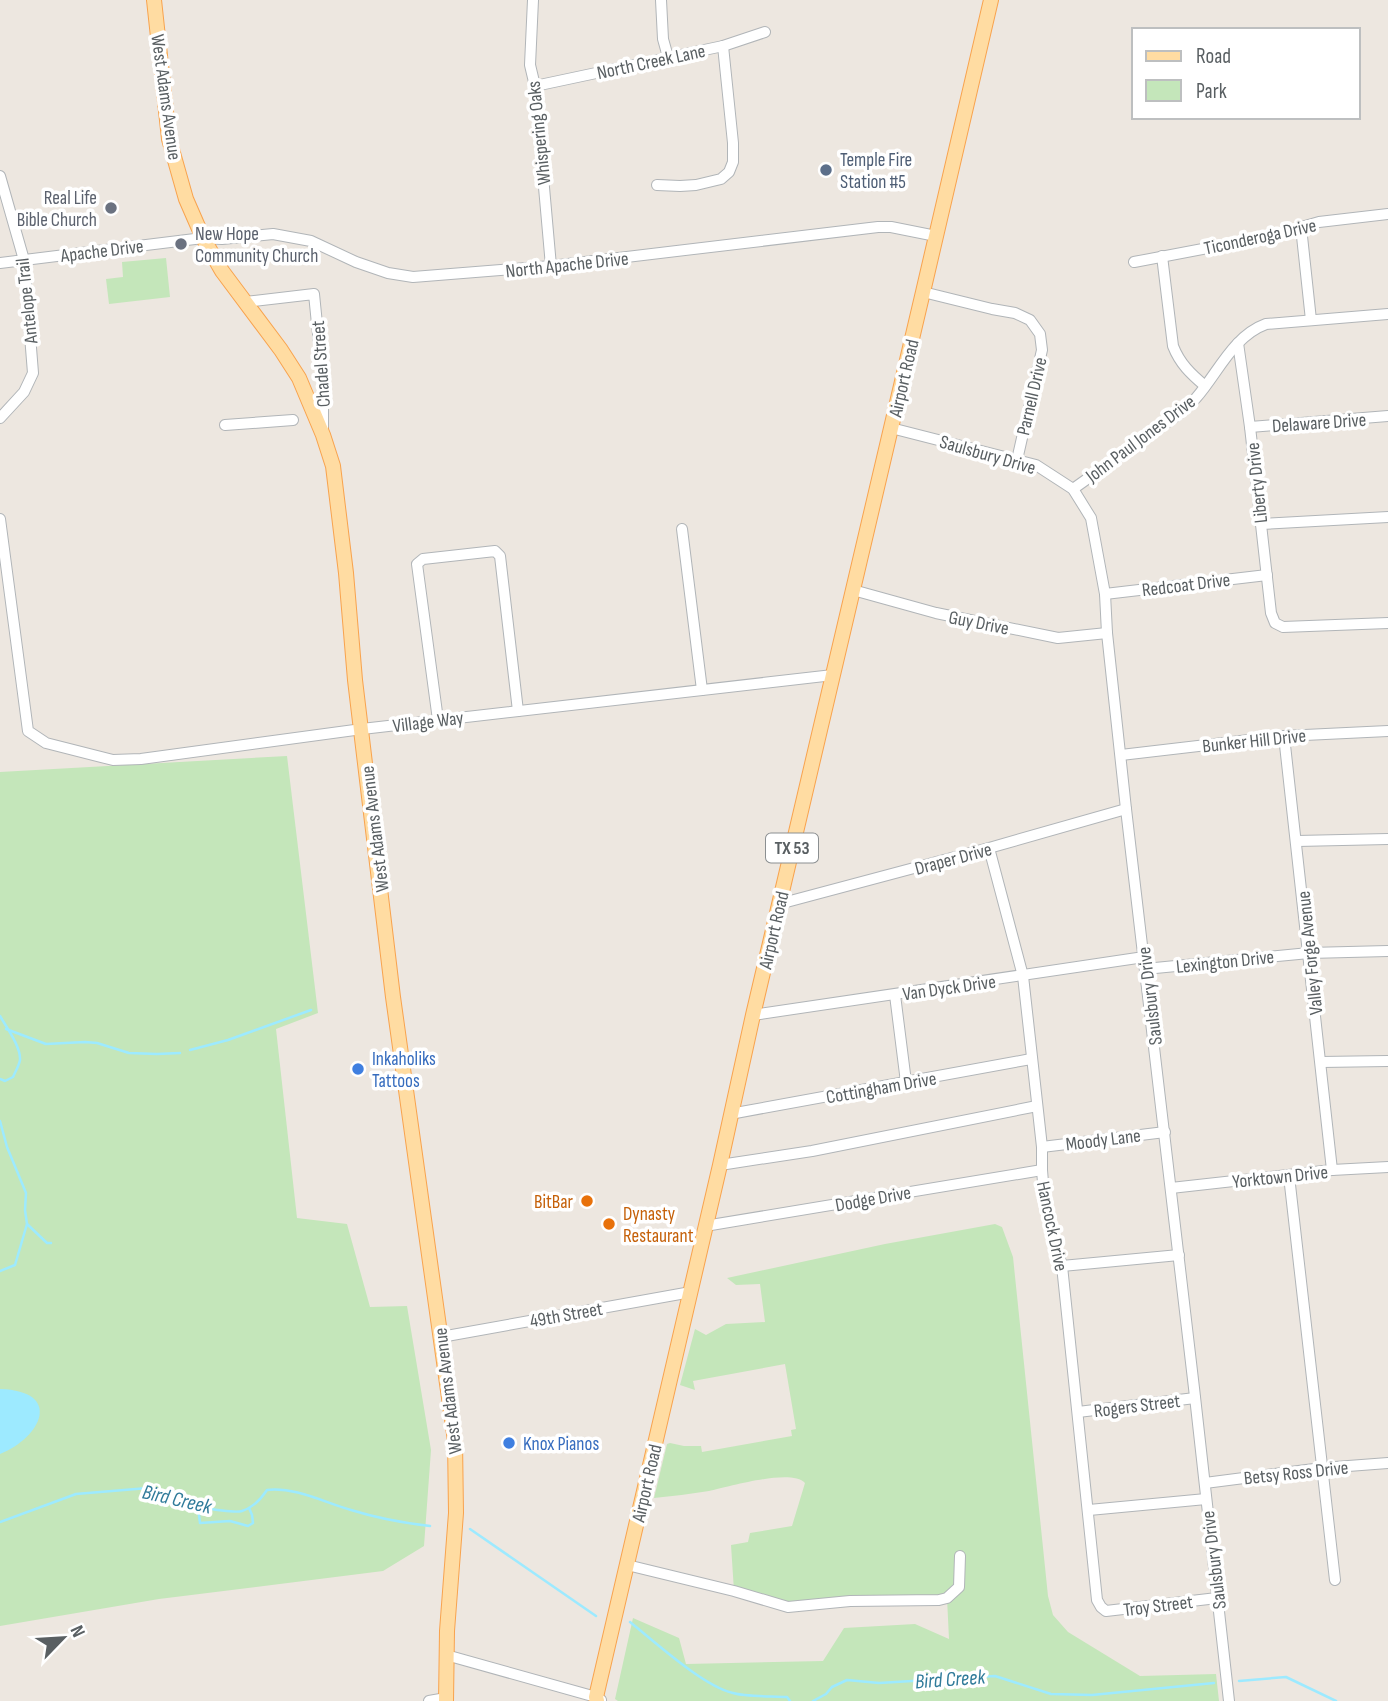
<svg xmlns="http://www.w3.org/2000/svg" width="1388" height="1701" font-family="'Sofia Sans Condensed',sans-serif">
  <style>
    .green { fill: #c4e6ba }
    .water { fill: #9deaff }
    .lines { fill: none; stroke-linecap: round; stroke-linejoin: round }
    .stream { stroke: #9deaff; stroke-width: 2.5 }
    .minor-casing { stroke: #b1b5b8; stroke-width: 12 }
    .major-casing { stroke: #f8a34e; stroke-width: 16 }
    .minor { stroke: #fff; stroke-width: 10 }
    .major { stroke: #ffdca2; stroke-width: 14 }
    .service-dot { fill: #5c6f8a; stroke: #fff; stroke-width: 2.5 }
    .worship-dot { fill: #6b7280; stroke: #fff; stroke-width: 2.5 }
    .shop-dot { fill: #3f7fe0; stroke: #fff; stroke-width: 2.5 }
    .food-dot { fill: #e8710a; stroke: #fff; stroke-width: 2.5 }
    .labels { text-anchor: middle; stroke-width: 7; stroke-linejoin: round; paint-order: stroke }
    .shield { fill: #fff; stroke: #8b8f91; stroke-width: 2 }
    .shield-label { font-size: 18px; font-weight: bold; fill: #595f62 }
    .street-label { font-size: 19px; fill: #595f62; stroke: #fff }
    .service-label { font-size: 19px; fill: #4e5e75; stroke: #fff; text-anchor: start }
    .worship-label { font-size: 19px; fill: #5b616d; stroke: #fff; text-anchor: end }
    .shop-label { font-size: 19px; fill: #366cbe; stroke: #fff; text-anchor: start }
    .food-label { font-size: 19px; fill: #c56008; stroke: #fff; text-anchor: end }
    .water-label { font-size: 21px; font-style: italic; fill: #307b9a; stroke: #fff }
  </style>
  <rect width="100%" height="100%" fill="#ede7e0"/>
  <g class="green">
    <path d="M166 258 170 297 109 304 106 279 123 277 122 262Z"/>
    <path d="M287 756 318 1013 276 1029 297 1218 347 1224 370 1307 407 1306 431 1450 424 1546 383 1571 159 1599 0 1626V772Z"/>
    <path d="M995 1224 1002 1227 1013 1257 1048 1596 1053 1615 1068 1632 1140 1676 1216 1674 1219 1701H618L615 1699 633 1618 679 1638 686 1664 823 1661 844 1628 915 1624 949 1639 947 1598 788 1607 734 1591 731 1545 748 1542 750 1533 792 1526 805 1483C791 1468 729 1487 709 1491 691 1494 672 1496 654 1498L667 1444 670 1443 684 1446H701L702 1452 792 1436 791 1430 796 1429 785 1364 693 1381 695 1390 680 1385 695 1329 706 1335 726 1324 765 1322 760 1284 736 1285 727 1278 885 1244Z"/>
  </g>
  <path class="water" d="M0 1389C63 1391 42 1437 0 1454Z"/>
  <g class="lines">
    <g class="stream">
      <path d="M0 1016C7 1028 21 1047 20 1060 19 1066 15 1072 13 1077L5 1081 0 1079"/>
      <path d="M6 1029 46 1044 85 1042 97 1043 129 1053 157 1054 180 1053"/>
      <path d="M190 1050 228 1040 311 1010"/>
      <path d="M0 1121 7 1147 26 1193 25 1210 27 1224 15 1265 0 1271"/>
      <path d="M27 1224 47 1243H51"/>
      <path d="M198 1507 200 1523 230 1521 248 1526 253 1523 252 1515 249 1508"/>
      <path d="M0 1522 76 1494 148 1488C155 1490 155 1494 161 1498 168 1503 233 1514 242 1511 252 1508 261 1499 267 1490 296 1487 323 1502 351 1510 377 1518 403 1523 430 1526"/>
      <path d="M470 1529 596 1616"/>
      <path d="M630 1622C655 1642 703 1686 733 1693 746 1697 772 1696 787 1697L790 1701"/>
      <path d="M1239 1681 1286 1677 1336 1701"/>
      <path d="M813 1701 826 1694 832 1687 847 1680 879 1683 995 1676 1051 1694 1092 1695 1214 1683"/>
    </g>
    <defs>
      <g id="minor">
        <path d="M533 0 530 65 535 86 551 266"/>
        <path d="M661 0 663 39 668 57"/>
        <path d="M535 86 723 46 765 32"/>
        <path d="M0 176 24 260 33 373 24 392 0 418"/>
        <path d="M657 185 680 186 696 185 721 179 729 172 733 162V143L723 46"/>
        <path d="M1301 227 1311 320"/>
        <path d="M1162 256 1173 346C1180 364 1191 374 1205 386"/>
        <path d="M1134 262 1266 237 1319 222 1388 214"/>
        <path d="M0 263 203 238 222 239 273 234 311 241 356 262 388 273 413 277 551 266 878 227H891L936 236"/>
        <path d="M923 292 992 309 1015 313 1030 320 1040 334 1042 350 1017 460"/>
        <path d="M245 302 314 294 323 384V431"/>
        <path d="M1238 343 1250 427 1271 613 1275 623 1283 627 1388 623"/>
        <path d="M225 425 293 420"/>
        <path d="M1250 427 1388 416"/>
        <path d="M891 428 1036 465 1073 489 1091 518 1105 594 1107 633 1126 809 1194 1388 1229 1701"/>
        <path d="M1073 489 1180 413C1185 408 1191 404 1196 398 1218 373 1233 336 1266 324L1388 314"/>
        <path d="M0 519 28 731 46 743 113 760 141 759 362 729 833 675"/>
        <path d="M1261 524 1388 517"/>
        <path d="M682 529 702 690"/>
        <path d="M853 590 936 613 1058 638 1107 633"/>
        <path d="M1105 594 1267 575"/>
        <path d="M438 720 417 564 423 559 495 551 500 556 518 711"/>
        <path d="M1284 736 1332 1170"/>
        <path d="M1121 755 1284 736 1388 731"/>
        <path d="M1297 841 1388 839"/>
        <path d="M989 848 1023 976 1042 1147V1170L1045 1207 1062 1266 1097 1600 1101 1607 1106 1611 1217 1598"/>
        <path d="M779 904 989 848 1126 809"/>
        <path d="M1145 969 1309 953 1388 951"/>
        <path d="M895 995 906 1082"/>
        <path d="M753 1015 1144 957"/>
        <path d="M1321 1062 1388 1061"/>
        <path d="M730 1114 1031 1059"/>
        <path d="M1042 1147 1165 1132"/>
        <path d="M720 1165 812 1151 1037 1106"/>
        <path d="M1289 1176 1335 1580"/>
        <path d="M1171 1188 1332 1170 1388 1167"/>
        <path d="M705 1226 1042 1170"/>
        <path d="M1062 1266 1179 1255"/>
        <path d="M441 1337 691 1292"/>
        <path d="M1078 1412 1195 1398"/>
        <path d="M1205 1483 1322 1468 1388 1463"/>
        <path d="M1089 1510 1206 1499"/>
        <path d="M627 1565 734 1591 788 1607 850 1601 939 1600 947 1598 959 1587 960 1556"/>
        <path d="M446 1655 596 1697 601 1700"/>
        <path d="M429 1701 446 1698"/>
      </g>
      <g id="major">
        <path d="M154 0 169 139 186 199 203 238 222 271 281 350 299 378 323 435 333 466 346 573 355 680 393 997 455 1441 456 1513 447 1631 446 1701"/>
        <path d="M597 1701 596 1697 720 1165 753 1015 923 292 991 0"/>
      </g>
    </defs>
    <use href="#minor" class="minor-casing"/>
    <use href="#major" class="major-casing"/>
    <use href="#minor" class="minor"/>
    <use href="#major" class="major"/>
  </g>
  <circle class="service-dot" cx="826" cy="170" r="7"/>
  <g class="worship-dot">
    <circle cx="111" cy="208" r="7"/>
    <circle cx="181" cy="244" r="7"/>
  </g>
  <g class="shop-dot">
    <circle cx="358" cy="1069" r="7"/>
    <circle cx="509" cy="1443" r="7"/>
  </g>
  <g class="food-dot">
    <circle cx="587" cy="1201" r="7"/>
    <circle cx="609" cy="1224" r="7"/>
  </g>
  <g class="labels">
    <rect class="shield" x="766" y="833.5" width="52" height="29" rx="5"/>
    <g class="shield-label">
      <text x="792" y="854">TX 53</text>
    </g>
    <g class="street-label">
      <text transform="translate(651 61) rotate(-12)" y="7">North Creek Lane</text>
      <text transform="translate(167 97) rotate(82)" y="7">West Adams Avenue</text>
      <text transform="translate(538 133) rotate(-96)" y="7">Whispering Oaks</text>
      <text transform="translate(1260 236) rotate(-12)" y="7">Ticonderoga Drive</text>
      <text transform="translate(102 250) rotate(-7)" y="7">Apache Drive</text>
      <text transform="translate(567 264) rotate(-6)" y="7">North Apache Drive</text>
      <text transform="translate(26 301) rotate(-96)" y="7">Antelope Trail</text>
      <text transform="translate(320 364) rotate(-94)" y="7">Chadel Street</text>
      <text transform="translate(903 378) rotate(-77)" y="7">Airport Road</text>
      <text transform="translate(1031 396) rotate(-77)" y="7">Parnell Drive</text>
      <text transform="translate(1319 422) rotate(-4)" y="7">Delaware Drive</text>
      <text transform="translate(1140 438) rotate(-37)" y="7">John Paul Jones Drive</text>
      <text transform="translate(988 454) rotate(16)" y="7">Saulsbury Drive</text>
      <text transform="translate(1256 483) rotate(-96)" y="7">Liberty Drive</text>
      <text transform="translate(1186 584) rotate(-7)" y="7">Redcoat Drive</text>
      <text transform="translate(979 622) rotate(11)" y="7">Guy Drive</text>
      <text transform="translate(428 721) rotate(-7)" y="7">Village Way</text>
      <text transform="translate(1254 740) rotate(-6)" y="7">Bunker Hill Drive</text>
      <text transform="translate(374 829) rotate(-97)" y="7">West Adams Avenue</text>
      <text transform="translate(953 858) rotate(-15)" y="7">Draper Drive</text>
      <text transform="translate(773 930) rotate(-77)" y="7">Airport Road</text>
      <text transform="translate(1309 953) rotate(-96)" y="7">Valley Forge Avenue</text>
      <text transform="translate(1225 961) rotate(-6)" y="7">Lexington Drive</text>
      <text transform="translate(949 987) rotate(-8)" y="7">Van Dyck Drive</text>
      <text transform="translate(1149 996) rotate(-97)" y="7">Saulsbury Drive</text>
      <text transform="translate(881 1087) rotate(-10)" y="7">Cottingham Drive</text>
      <text transform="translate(1103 1139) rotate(-7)" y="7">Moody Lane</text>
      <text transform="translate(1280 1176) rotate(-6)" y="7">Yorktown Drive</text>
      <text transform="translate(873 1198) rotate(-10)" y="7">Dodge Drive</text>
      <text transform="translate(1053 1226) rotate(78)" y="7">Hancock Drive</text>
      <text transform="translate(566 1314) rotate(-10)" y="7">49th Street</text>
      <text transform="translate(447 1391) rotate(-97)" y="7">West Adams Avenue</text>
      <text transform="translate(1137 1405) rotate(-7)" y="7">Rogers Street</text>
      <text transform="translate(1296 1472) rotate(-6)" y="7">Betsy Ross Drive</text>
      <text transform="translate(646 1483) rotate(-77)" y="7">Airport Road</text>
      <text transform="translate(1213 1560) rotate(-97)" y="7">Saulsbury Drive</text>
      <text transform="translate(1158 1605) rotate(-7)" y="7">Troy Street</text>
    </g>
    <g class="service-label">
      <text x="840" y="166">Temple Fire<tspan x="840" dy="22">Station #5</tspan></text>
    </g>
    <g class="worship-label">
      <text x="97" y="204">Real Life<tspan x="97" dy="22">Bible Church</tspan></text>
      <text x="195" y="240" text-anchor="start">New Hope<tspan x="195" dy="22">Community Church</tspan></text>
    </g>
    <g class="shop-label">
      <text x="372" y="1065">Inkaholiks<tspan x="372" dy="22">Tattoos</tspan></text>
      <text x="523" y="1450">Knox Pianos</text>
    </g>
    <g class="food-label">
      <text x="573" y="1208">BitBar</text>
      <text x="623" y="1220" text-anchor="start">Dynasty<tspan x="623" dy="22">Restaurant</tspan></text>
    </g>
    <g class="water-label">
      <text transform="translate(177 1499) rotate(13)" y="7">Bird Creek</text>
      <text transform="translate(950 1679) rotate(-4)" y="7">Bird Creek</text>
    </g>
  </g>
  <rect x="1132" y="28" width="228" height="91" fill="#ffffff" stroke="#bdbfc0" stroke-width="2"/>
  <rect x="1146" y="51" width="35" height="10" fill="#ffdca2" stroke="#bdbfc0" stroke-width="2"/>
  <text x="1196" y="63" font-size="21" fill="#595f62">Road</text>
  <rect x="1146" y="80" width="35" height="21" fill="#c4e6ba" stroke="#bdbfc0" stroke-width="2"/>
  <text x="1196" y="98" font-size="21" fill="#595f62">Park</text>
  <g transform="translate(63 1638) rotate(65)" stroke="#ffffff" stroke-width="5" paint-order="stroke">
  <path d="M0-5L12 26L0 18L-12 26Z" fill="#595f62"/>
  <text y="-10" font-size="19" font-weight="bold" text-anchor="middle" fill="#595f62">N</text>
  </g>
</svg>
